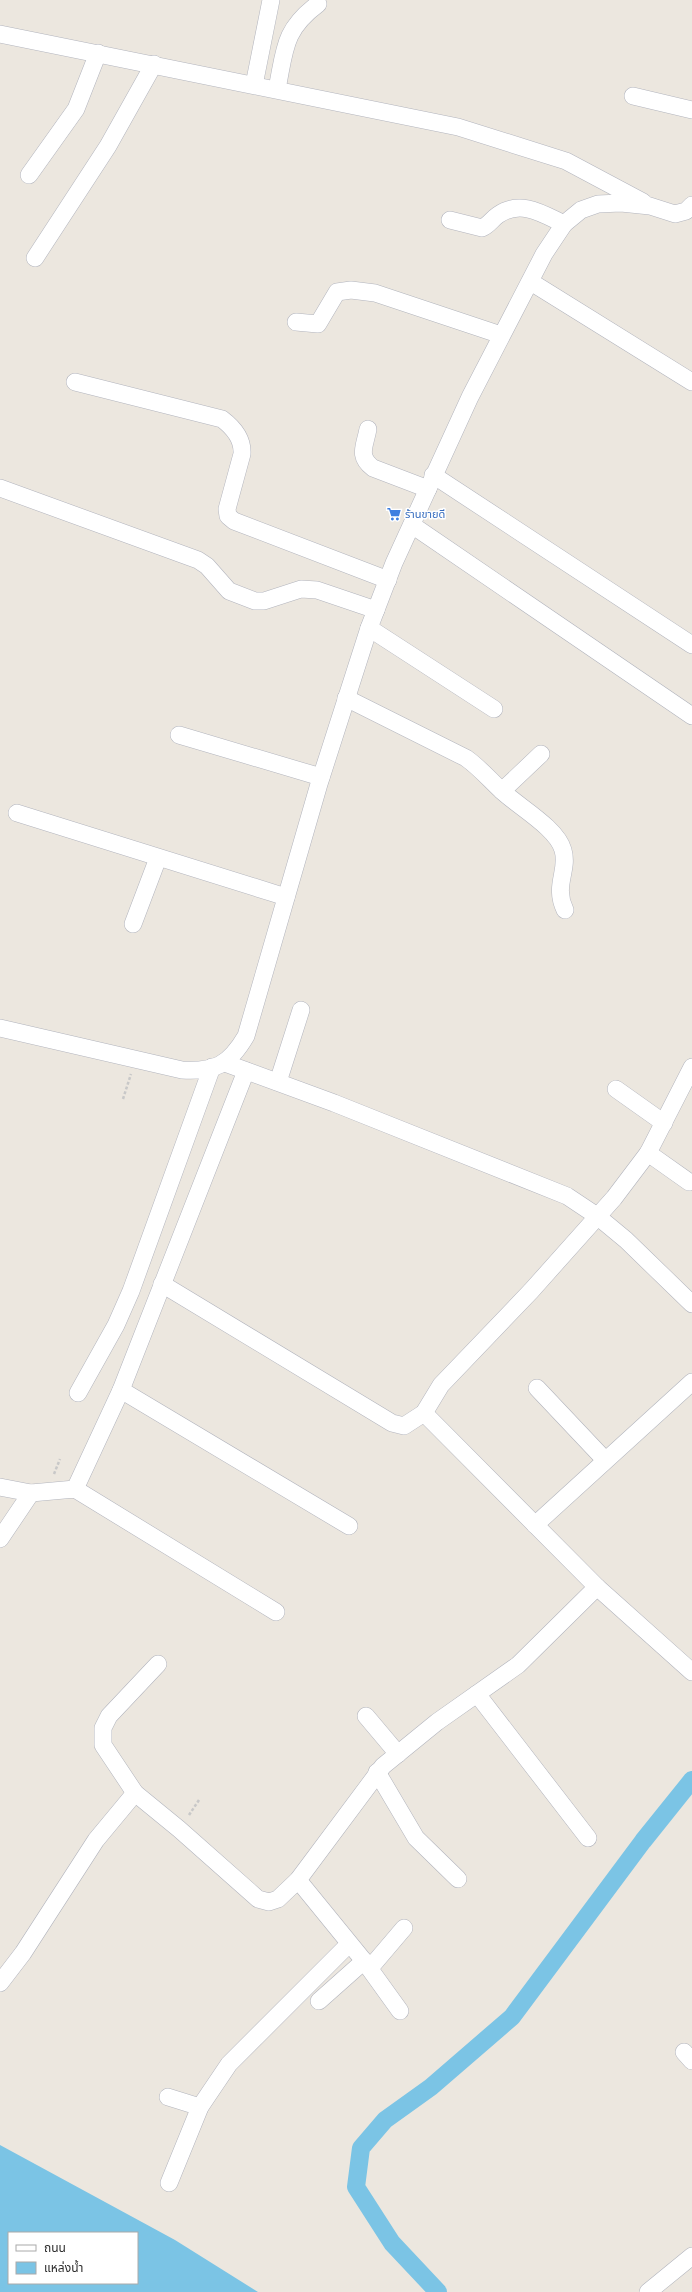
<svg xmlns="http://www.w3.org/2000/svg" width="692" height="2292" font-family="Arial,'Noto Sans Thai',sans-serif">
  <style>
    .water { fill: #7bc4e5; fill-rule: evenodd }
    .lines { fill: none; stroke-linecap: round; stroke-linejoin: round }
    .canal { stroke: #7bc4e5; stroke-width: 18 }
    .minor-casing { stroke: #b2b4bd; stroke-width: 18 }
    .path { stroke: #c8c8c8; stroke-width: 2.5; stroke-dasharray: 3 2; stroke-linecap: butt }
    .minor { stroke: #fff; stroke-width: 17 }
    .labels { text-anchor: middle; stroke-width: 3; stroke-linejoin: round; paint-order: stroke }
    .shop-label { font-size: 11px; fill: #366cbe; stroke: #fff; text-anchor: start }
  </style>
  <rect width="100%" height="100%" fill="#ece7df"/>
  <path class="water" d="M0 2145 175 2240 258 2292H0ZM9 2233H137V2283H9Z"/>
  <g class="lines">
    <path class="canal" d="M438 2292 392 2243 356 2187 361 2148 385 2120 431 2087 512 2017 643 1841 692 1780"/>
    <defs>
      <g id="minor">
        <path d="M0 34 458 127 566 161 643 202"/>
        <path d="M254 85 271 0"/>
        <path d="M277 89C285 50 283 30 318 4"/>
        <path d="M633 96 692 110"/>
        <path d="M29 175 76 109 98 53"/>
        <path d="M450 220 482 228C489 225 492 219 498 215 521 199 543 214 564 224"/>
        <path d="M35 258 108 146 154 64"/>
        <path d="M531 282 692 382"/>
        <path d="M296 322 318 324 337 292 351 290 375 293 501 335"/>
        <path d="M75 382 222 419C234 428 243 439 242 454L227 509 228 516 234 521 388 580"/>
        <path d="M368 429C365 446 357 456 373 468L428 489"/>
        <path d="M433 475 692 645"/>
        <path d="M0 488 198 560 207 566 229 591 255 601H264L301 589 317 590 376 610"/>
        <path d="M412 525 692 716"/>
        <path d="M369 628 494 709"/>
        <path d="M346 698 466 758C480 768 490 780 502 791 519 807 557 828 563 850 569 871 553 885 565 910"/>
        <path d="M179 735 321 777"/>
        <path d="M502 791 541 754"/>
        <path d="M17 813 286 897"/>
        <path d="M133 924 158 858"/>
        <path d="M0 1028 182 1070C215 1072 229 1065 246 1036L319 784 369 628 394 563 470 397 544 254 564 224 581 210 598 204 621 203 650 206 675 214 686 211 692 205"/>
        <path d="M225 1063 334 1103 567 1196 597 1216 626 1240 692 1304"/>
        <path d="M278 1082 301 1010"/>
        <path d="M616 1089 664 1123"/>
        <path d="M648 1153 689 1182"/>
        <path d="M162 1284 392 1423 404 1426 424 1413 441 1385 531 1291 614 1198 648 1153 692 1067"/>
        <path d="M537 1388 605 1460"/>
        <path d="M121 1390 349 1526"/>
        <path d="M78 1393 116 1325 131 1291 212 1067"/>
        <path d="M424 1413 597 1587 692 1672"/>
        <path d="M0 1487 31 1493 75 1489 276 1612"/>
        <path d="M75 1489 121 1390 246 1071"/>
        <path d="M535 1525 692 1382"/>
        <path d="M0 1539 31 1493"/>
        <path d="M158 1664 109 1716 103 1728V1745L135 1793 179 1829 258 1899 269 1902 278 1899 298 1880 383 1766 437 1722 518 1665 597 1587"/>
        <path d="M477 1694 588 1838"/>
        <path d="M366 1716 398 1754"/>
        <path d="M377 1772 416 1838 458 1879"/>
        <path d="M298 1880 364 1961 400 2011"/>
        <path d="M370 1968 404 1928"/>
        <path d="M0 1983 23 1953 96 1840 135 1793"/>
        <path d="M319 2001 364 1961"/>
        <path d="M684 2052 692 2061"/>
        <path d="M168 2097 200 2107"/>
        <path d="M169 2183 200 2107 229 2064 349 1944"/>
        <path d="M648 2292 692 2256"/>
      </g>
    </defs>
    <use href="#minor" class="minor-casing"/>
    <g class="path">
      <path d="M123 1099 131 1074"/>
      <path d="M54 1474 60 1459"/>
      <path d="M189 1815 199 1800"/>
    </g>
    <use href="#minor" class="minor"/>
  </g>
  <defs>
    <symbol id="supermarket-bare" viewBox="-9 -9 18 18"><path d="M-6-5.5h2.5l.6 2H6L4.5 2H-2.5L-4.4-4H-6ZM-1.5 3.2a1.3 1.3 0 1 0 .1 0ZM3 3.2a1.3 1.3 0 1 0 .1 0Z" fill="#3f7fe0" stroke="#fff" stroke-width="2.5" paint-order="stroke"/></symbol>
  </defs>
  <g fill-rule="evenodd">
    <use href="#supermarket-bare" x="384" y="504" width="20" height="20"/>
  </g>
  <g class="labels">
    <g class="shop-label">
      <text x="405" y="518">ร้านขายดี</text>
    </g>
  </g>
  <rect x="8" y="2232" width="130" height="52" fill="#ffffff" stroke="#aaaaaa"/>
  <rect x="16" y="2245" width="20" height="6" fill="#ffffff" stroke="#aaaaaa"/>
  <text x="44" y="2252" font-size="12" fill="#2b2b2b">ถนน</text>
  <rect x="16" y="2262" width="20" height="12" fill="#7bc4e5" stroke="#aaaaaa"/>
  <text x="44" y="2272" font-size="12" fill="#2b2b2b">แหล่งน้ำ</text>
</svg>
